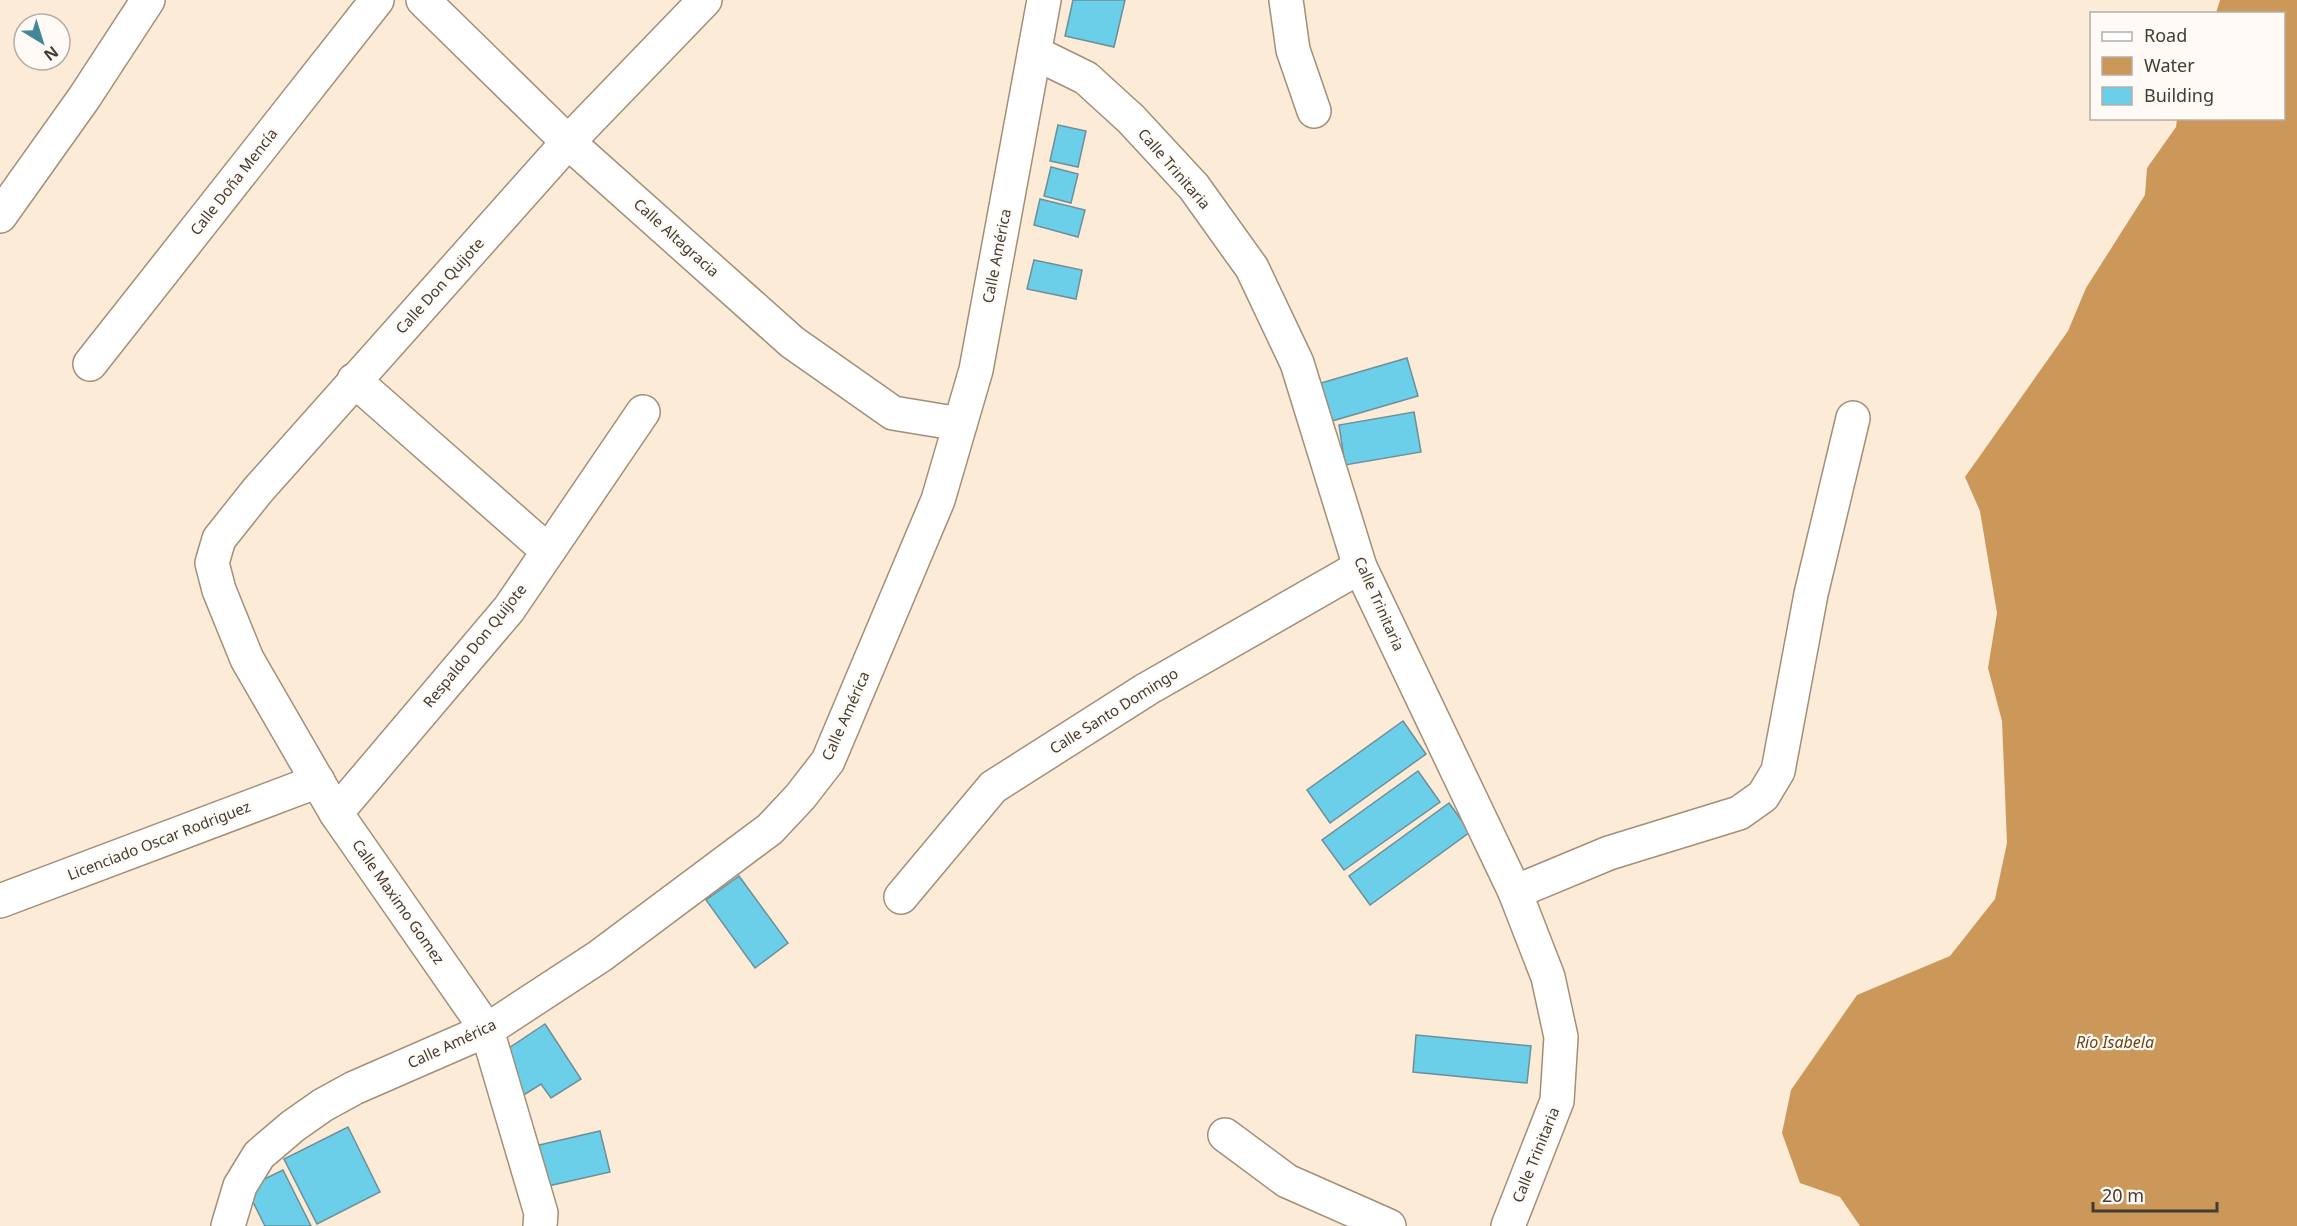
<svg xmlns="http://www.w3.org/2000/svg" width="2297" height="1226" font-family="'Noto Sans',sans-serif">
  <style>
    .water { fill: #cb985a }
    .building { fill: #6ccfea; stroke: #6d8f99; stroke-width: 1.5 }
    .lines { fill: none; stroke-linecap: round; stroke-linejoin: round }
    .minor-casing { stroke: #a38f78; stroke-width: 36 }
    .minor { stroke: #fff; stroke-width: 33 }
    .labels { text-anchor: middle; stroke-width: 4.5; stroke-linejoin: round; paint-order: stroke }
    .street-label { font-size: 15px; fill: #443b31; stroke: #fffaf5 }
    .water-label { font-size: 16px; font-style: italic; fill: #6a4717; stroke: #fffaf5 }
  </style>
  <rect width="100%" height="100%" fill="#fcebd7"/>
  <path class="water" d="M2220 0H2297V1226H1860L1840 1197 1800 1183 1782 1133 1791 1090 1857 995 1950 956 1995 899 2007 843 2002 721 1988 668 1997 613 1980 511 1965 477 2068 331 2086 288 2145 195 2147 168 2176 127 2177 119 2284 118V14L2216 13Z"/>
  <g class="building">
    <path d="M1073 0H1125L1114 47 1065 36Z"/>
    <path d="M1058 125 1086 131 1078 167 1050 161Z"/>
    <path d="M1051 167 1078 174 1071 203 1044 196Z"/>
    <path d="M1040 199 1085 210 1078 237 1034 225Z"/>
    <path d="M1034 260 1082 270 1076 299 1027 289Z"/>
    <path d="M1407 358 1418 396 1332 421 1321 383Z"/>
    <path d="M1414 412 1421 452 1345 465 1339 425Z"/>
    <path d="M1403 721 1426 754 1330 823 1307 790Z"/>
    <path d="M1418 771 1440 802 1344 870 1322 840Z"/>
    <path d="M1449 803 1470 832 1370 905 1349 876Z"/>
    <path d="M739 876 788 943 755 968 706 900Z"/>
    <path d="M545 1024 581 1079 551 1098 541 1084 522 1096 506 1050Z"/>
    <path d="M1416 1035 1531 1046 1527 1083 1413 1072Z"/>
    <path d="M348 1127 380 1192 317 1224 284 1159Z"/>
    <path d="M600 1131 610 1172 548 1186 539 1145Z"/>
    <path d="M283 1170 311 1226H265L246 1188Z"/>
  </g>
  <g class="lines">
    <defs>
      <g id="minor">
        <path d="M423 0 568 142 792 342 893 413 960 424"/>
        <path d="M1286 0 1293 50 1314 111"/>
        <path d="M1035 53 1086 78 1131 119 1194 187 1252 268 1297 363 1360 567 1515 892 1548 977 1561 1037 1557 1101 1508 1226"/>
        <path d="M0 216 84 98 148 0"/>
        <path d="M90 364 377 0"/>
        <path d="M354 380 548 551"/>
        <path d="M336 813 509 609 643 412"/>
        <path d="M1515 892 1609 853 1739 813 1763 796 1778 771 1811 594 1853 418"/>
        <path d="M901 897 993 787 1147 689 1360 567"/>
        <path d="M0 901 318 781"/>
        <path d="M1225 1135 1287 1181 1389 1226"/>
        <path d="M228 1226 240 1186 259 1155 293 1126 323 1105 354 1088 487 1030 600 956 770 829 800 797 828 761 938 500 976 370 1044 0"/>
        <path d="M540 1226 541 1213 487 1030 336 813 247 659 219 590 212 563 219 539 258 490 568 142 705 0"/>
      </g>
    </defs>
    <use href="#minor" class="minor-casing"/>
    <use href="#minor" class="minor"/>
  </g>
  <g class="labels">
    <g class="street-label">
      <text transform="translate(1174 169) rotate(49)" y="5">Calle Trinitaria</text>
      <text transform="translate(234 182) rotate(-52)" y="5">Calle Doña Mencía</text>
      <text transform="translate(676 238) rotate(42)" y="5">Calle Altagracia</text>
      <text transform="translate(997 256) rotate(-79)" y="5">Calle América</text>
      <text transform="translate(440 286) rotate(-48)" y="5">Calle Don Quijote</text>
      <text transform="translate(1379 604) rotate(66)" y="5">Calle Trinitaria</text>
      <text transform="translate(475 646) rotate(-51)" y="5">Respaldo Don Quijote</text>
      <text transform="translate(1114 711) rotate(-32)" y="5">Calle Santo Domingo</text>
      <text transform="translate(846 716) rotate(-66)" y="5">Calle América</text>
      <text transform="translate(159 841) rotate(-21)" y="5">Licenciado Oscar Rodriguez</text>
      <text transform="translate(398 902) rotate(55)" y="5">Calle Maximo Gomez</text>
      <text transform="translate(452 1044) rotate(-25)" y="5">Calle América</text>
      <text transform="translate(1536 1155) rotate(-68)" y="5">Calle Trinitaria</text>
    </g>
    <g class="water-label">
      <text x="2115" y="1048">Río Isabela</text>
    </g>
  </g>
  <rect x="2090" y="12" width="195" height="108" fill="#fffaf5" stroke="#b4aea7" stroke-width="1.5"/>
  <rect x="2102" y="32" width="30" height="9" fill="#ffffff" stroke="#b4aea7" stroke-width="1.5"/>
  <text x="2144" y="42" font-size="18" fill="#443b31">Road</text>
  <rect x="2102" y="57" width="30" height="18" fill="#cb985a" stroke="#b4aea7" stroke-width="1.5"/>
  <text x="2144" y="72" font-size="18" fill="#443b31">Water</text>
  <rect x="2102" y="87" width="30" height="18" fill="#6ccfea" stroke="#b4aea7" stroke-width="1.5"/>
  <text x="2144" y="102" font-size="18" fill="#443b31">Building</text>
  <g transform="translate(42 42) rotate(142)"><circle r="28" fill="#fffaf5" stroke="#b4aea7" stroke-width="1.5"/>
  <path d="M0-4.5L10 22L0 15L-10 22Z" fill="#458799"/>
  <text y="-9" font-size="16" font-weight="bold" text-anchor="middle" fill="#443b31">N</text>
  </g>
  <path d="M2093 1202v9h124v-9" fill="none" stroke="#443b31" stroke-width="3"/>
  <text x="2102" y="1202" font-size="18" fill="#443b31" stroke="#fffaf5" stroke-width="4.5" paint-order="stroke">20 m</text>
</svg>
